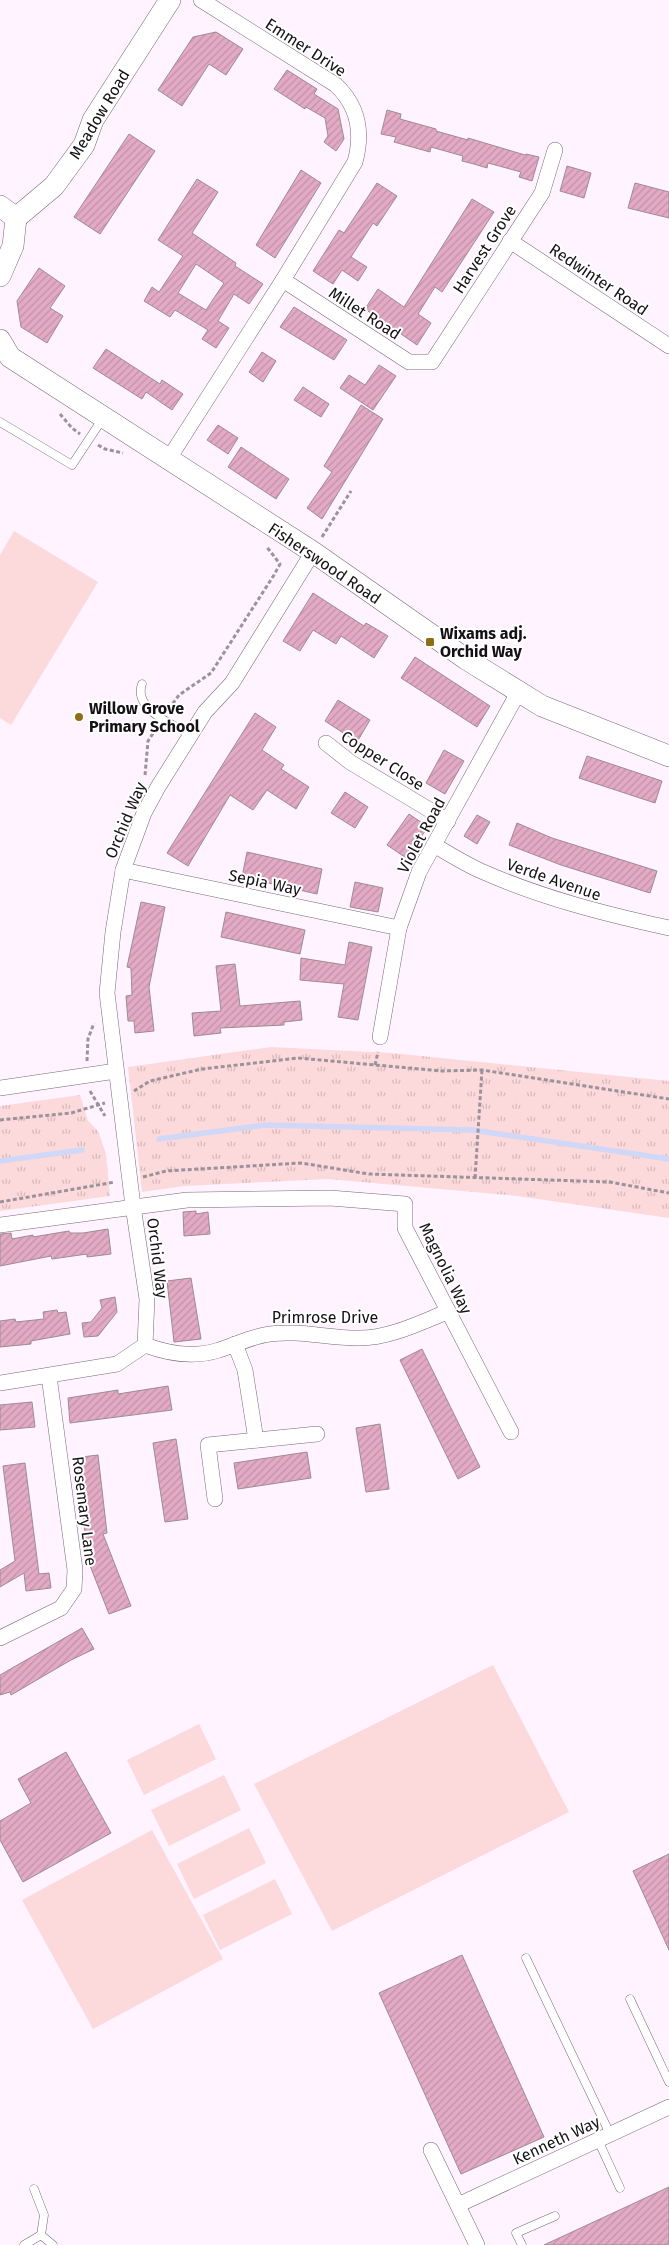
<svg xmlns="http://www.w3.org/2000/svg" width="669" height="2245" font-family="'Fira Sans',sans-serif">
  <style>
    .park { fill: url(#park-tufts) }
    .garden { fill: #fcd9db }
    .lines { fill: none; stroke-linecap: round; stroke-linejoin: round }
    .stream { stroke: #d1d7f7; stroke-width: 5.5 }
    .building { fill: url(#building-hatch); stroke: #9d8b93; fill-rule: evenodd }
    .lane-casing { stroke: #746874; stroke-width: 9 }
    .street-casing { stroke: #746874; stroke-width: 16 }
    .secondary-casing { stroke: #746874; stroke-width: 22 }
    .path { stroke: #9b929b; stroke-width: 3; stroke-dasharray: 4 2.5; stroke-linecap: butt }
    .lane { stroke: #fff; stroke-width: 8 }
    .street { stroke: #fff; stroke-width: 15 }
    .secondary { stroke: #fff; stroke-width: 21 }
    .poi-dot { fill: #8f6d12; stroke: #fff; stroke-width: 2 }
    .labels { text-anchor: middle; stroke-width: 4; stroke-linejoin: round; paint-order: stroke }
    .street-label { font-size: 16px; fill: #151115; stroke: #fff }
    .poi-label { font-size: 16px; font-weight: bold; fill: #151115; stroke: #fff; text-anchor: start }
  </style>
  <defs>
    <pattern id="park-tufts" width="24" height="20" patternUnits="userSpaceOnUse" patternTransform="scale(1.25)"><rect width="24" height="20" fill="#fcd9db"/><path d="M3 7l-1-3M5 7V3M7 7l1-3M15 17l-1-3M17 17v-4M19 17l1-3" fill="none" stroke="#d7b9bb"/></pattern>
    <pattern id="building-hatch" width="6" height="6" patternUnits="userSpaceOnUse" patternTransform="scale(1.25)"><rect width="6" height="6" fill="#e3aac4"/><path d="M-1 1l2-2M0 6l6-6M5 7l2-2" fill="none" stroke="#c291a8"/></pattern>
  </defs>
  <rect width="100%" height="100%" fill="#fff3ff"/>
  <g class="park">
    <path d="M271 1047 392 1053 669 1081V1218L517 1196 328 1179 184 1186 142 1192 128 1067Z"/>
    <path d="M80 1095 88 1121 98 1131 106 1154 110 1196 0 1211V1106Z"/>
  </g>
  <g class="garden">
    <path d="M14 531 98 582 11 725 0 718V555Z"/>
    <path d="M493 1665 569 1812 332 1931 254 1784Z"/>
    <path d="M199 1724 216 1759 144 1795 127 1760Z"/>
    <path d="M224 1775 241 1810 169 1846 151 1810Z"/>
    <path d="M249 1828 266 1863 194 1899 177 1864Z"/>
    <path d="M152 1830 223 1959 93 2029 22 1900Z"/>
    <path d="M275 1879 292 1914 220 1950 203 1915Z"/>
  </g>
  <g class="lines">
    <g class="stream">
      <path d="M159 1139 265 1125 472 1130 669 1159"/>
      <path d="M0 1161 82 1150"/>
    </g>
  </g>
  <g class="building">
    <path d="M216 32 243 49 226 75 209 64 182 106 158 90 193 37Z"/>
    <path d="M287 70 317 89 314 94 338 109 344 139 336 151 324 142 328 136 325 118 306 107 305 109 274 89Z"/>
    <path d="M387 110 401 114 400 119 436 129V131L468 140V138L525 155 526 154 539 157 532 181 519 177 521 172 488 163 487 168 474 164 462 161 463 156 431 147 430 152 394 142 396 137 381 134Z"/>
    <path d="M129 134 155 151 100 234 74 217Z"/>
    <path d="M567 166 591 173 584 198 560 191Z"/>
    <path d="M301 170 321 183 275 258 256 245Z"/>
    <path d="M197 179 218 192 192 233 236 263 235 266 263 284 249 304 234 294 218 321 229 328 216 348 202 339 208 330 175 310 170 317 144 301 152 287 159 292 183 256 158 240ZM196 264 224 283 206 310 178 293Z"/>
    <path d="M377 183 397 196 377 226 373 223 351 257 367 267 358 281 342 270 333 284 313 271 339 230 344 233Z"/>
    <path d="M635 183 669 192V218L628 208Z"/>
    <path d="M472 199 494 212 442 292 435 287 418 314 431 323 417 345 365 309 378 289 404 307Z"/>
    <path d="M39 268 65 286 50 308 63 316 47 343 21 327 17 301Z"/>
    <path d="M294 307 347 340 334 360 280 327Z"/>
    <path d="M106 349 160 384 162 380 183 394 172 410 146 392 142 399 93 368Z"/>
    <path d="M262 352 276 361 263 382 249 372Z"/>
    <path d="M379 365 396 376 373 410 340 388 349 375 365 385Z"/>
    <path d="M303 387 329 404 321 417 294 400Z"/>
    <path d="M361 405 383 419 322 519 307 508 332 472 324 466Z"/>
    <path d="M218 425 238 438 228 454 207 440Z"/>
    <path d="M241 447 289 479 276 499 228 467Z"/>
    <path d="M313 593 364 626 366 623 388 636 374 658 341 636 336 644 313 630 300 651 283 641Z"/>
    <path d="M415 657 490 706 477 727 401 678Z"/>
    <path d="M338 700 370 720 357 742 325 721Z"/>
    <path d="M255 713 276 727 262 750 284 765 281 769 309 787 296 809 267 790 253 810 230 795 188 866 167 853Z"/>
    <path d="M444 750 464 761 445 794 426 783Z"/>
    <path d="M587 756 662 781 655 803 579 778Z"/>
    <path d="M345 792 368 807 355 828 331 813Z"/>
    <path d="M409 814 428 827 406 858 387 845Z"/>
    <path d="M477 815 490 822 477 844 464 836Z"/>
    <path d="M517 823 552 838 657 871 650 893 561 865 509 845Z"/>
    <path d="M247 852 322 869 317 894 242 877Z"/>
    <path d="M355 882 383 888 378 912 350 907Z"/>
    <path d="M141 902 165 907 149 987 154 1031 135 1033 134 1021H128L126 996 132 995 131 968 127 967Z"/>
    <path d="M226 912 305 930 300 954 221 937Z"/>
    <path d="M349 942 372 947 358 1020 338 1017 344 984 300 980 301 958 345 965Z"/>
    <path d="M235 964 240 1006 300 1001 302 1020 284 1022V1025L220 1028 221 1033 194 1036 192 1013 221 1011 216 966Z"/>
    <path d="M196 1211V1214L208 1212 210 1234 184 1236 183 1212Z"/>
    <path d="M108 1229 111 1254 87 1257V1254L52 1259 51 1256 0 1266V1234L11 1233 12 1239 33 1235V1237L69 1231 70 1233H83Z"/>
    <path d="M191 1278 201 1339 174 1342 167 1281Z"/>
    <path d="M115 1297 117 1312 98 1336 84 1337 82 1323 91 1322 102 1308 100 1300Z"/>
    <path d="M57 1310 58 1313 66 1312 70 1334 31 1341V1344L0 1347V1321L15 1319 16 1322 44 1319 43 1312Z"/>
    <path d="M422 1349 480 1467 458 1479 400 1360Z"/>
    <path d="M168 1386 172 1410 70 1423 68 1398 118 1390V1394Z"/>
    <path d="M32 1402 35 1427 0 1430V1405Z"/>
    <path d="M380 1424 389 1489 366 1492 356 1428Z"/>
    <path d="M176 1439 188 1519 165 1522 153 1443Z"/>
    <path d="M307 1452 311 1478 238 1489 234 1463Z"/>
    <path d="M98 1455 107 1533 103 1534 131 1606 109 1614 85 1553 87 1552 84 1523 73 1458Z"/>
    <path d="M25 1463 39 1574 49 1573 51 1588 26 1591 24 1573 0 1587V1570L15 1561 3 1466Z"/>
    <path d="M82 1628 94 1649 71 1660 11 1695 10 1692 0 1695V1675Z"/>
    <path d="M66 1752 111 1833 23 1882 0 1840V1821L31 1803 18 1779Z"/>
    <path d="M669 1854V1950L633 1871Z"/>
    <path d="M462 1955 544 2137 461 2174 379 1993Z"/>
    <path d="M669 2187V2245H544Z"/>
  </g>
  <g class="lines">
    <defs>
      <g id="lane">
        <path d="M0 422 72 465 103 418"/>
        <path d="M142 684C133 709 172 724 189 734"/>
        <path d="M526 1958 610 2134"/>
        <path d="M630 1999 669 2082"/>
        <path d="M598 2140 620 2188"/>
        <path d="M34 2189 44 2215 41 2235"/>
        <path d="M41 2235 53 2245"/>
        <path d="M24 2245 41 2235"/>
        <path d="M522 2245 516 2233 555 2216"/>
      </g>
      <g id="street">
        <path d="M510 241 669 346"/>
        <path d="M283 280 409 362H432L542 193 555 150"/>
        <path d="M168 460 283 280 355 162C363 133 359 107 336 85L201 0"/>
        <path d="M326 743 350 762 448 821"/>
        <path d="M434 845C449 854 465 864 481 871 542 898 605 914 669 928"/>
        <path d="M123 870 399 928"/>
        <path d="M380 1037 399 928 419 872 519 691"/>
        <path d="M0 1088 116 1071"/>
        <path d="M0 1225 187 1200 330 1198 405 1204V1228L511 1432"/>
        <path d="M235 1344 245 1370 256 1440"/>
        <path d="M145 1345 147 1299 133 1206 107 993 113 932 123 870 144 813 158 787 205 712 232 683 313 552"/>
        <path d="M0 1383 117 1364 145 1345C169 1354 194 1358 219 1350 236 1345 252 1336 270 1334 299 1330 327 1338 357 1338 388 1339 419 1323 447 1312"/>
        <path d="M215 1499 208 1445 317 1434"/>
        <path d="M0 1638 61 1608 74 1589 75 1570 49 1376"/>
        <path d="M431 2150 477 2245"/>
        <path d="M458 2205 669 2107"/>
      </g>
      <g id="secondary">
        <path d="M0 206 16 218"/>
        <path d="M16 218 54 186 84 145 93 120 170 0"/>
        <path d="M0 276 13 246 16 218"/>
        <path d="M0 340 10 357 313 552 466 659 542 706 669 756"/>
      </g>
    </defs>
    <use href="#lane" class="lane-casing"/>
    <use href="#street" class="street-casing"/>
    <use href="#secondary" class="secondary-casing"/>
    <g class="path">
      <path d="M60 414 72 428 80 434"/>
      <path d="M98 445 105 449 123 453"/>
      <path d="M322 537 351 491"/>
      <path d="M169 709 179 695 211 673 274 575 280 564 266 546"/>
      <path d="M145 775 148 741 156 729"/>
      <path d="M87 1061 88 1039 94 1023"/>
      <path d="M375 1065 378 1052"/>
      <path d="M90 1091 105 1116"/>
      <path d="M134 1091 150 1081 202 1069 298 1058 442 1071 482 1070 669 1099"/>
      <path d="M0 1120 71 1113 105 1103"/>
      <path d="M143 1177 166 1171 301 1163 369 1174 610 1182 669 1193"/>
      <path d="M475 1178 482 1070"/>
      <path d="M0 1202 115 1182"/>
    </g>
    <use href="#lane" class="lane"/>
    <use href="#street" class="street"/>
    <use href="#secondary" class="secondary"/>
  </g>
  <g class="poi-dot">
    <rect x="425" y="637" width="10" height="10" rx="2.5"/>
    <circle cx="79" cy="717" r="5"/>
  </g>
  <g class="labels">
    <g class="street-label">
      <text transform="translate(306 47) rotate(33)" y="6">Emmer Drive</text>
      <text transform="translate(99 114) rotate(-59)" y="6">Meadow Road</text>
      <text transform="translate(484 249) rotate(-57)" y="6">Harvest Grove</text>
      <text transform="translate(599 279) rotate(34)" y="6">Redwinter Road</text>
      <text transform="translate(365 313) rotate(33)" y="6">Millet Road</text>
      <text transform="translate(325 563) rotate(34)" y="6">Fisherswood Road</text>
      <text transform="translate(383 760) rotate(33)" y="6">Copper Close</text>
      <text transform="translate(125 820) rotate(-67)" y="6">Orchid Way</text>
      <text transform="translate(421 835) rotate(-62)" y="6">Violet Road</text>
      <text transform="translate(554 879) rotate(19)" y="6">Verde Avenue</text>
      <text transform="translate(265 882) rotate(12)" y="6">Sepia Way</text>
      <text transform="translate(158 1258) rotate(83)" y="6">Orchid Way</text>
      <text transform="translate(446 1268) rotate(64)" y="6">Magnolia Way</text>
      <text x="325" y="1323">Primrose Drive</text>
      <text transform="translate(85 1511) rotate(83)" y="6">Rosemary Lane</text>
      <text transform="translate(556 2140) rotate(-25)" y="6">Kenneth Way</text>
    </g>
    <g class="poi-label">
      <text x="440" y="639">Wixams adj.<tspan x="440" dy="18">Orchid Way</tspan></text>
      <text x="89" y="714">Willow Grove<tspan x="89" dy="18">Primary School</tspan></text>
    </g>
  </g>
</svg>
